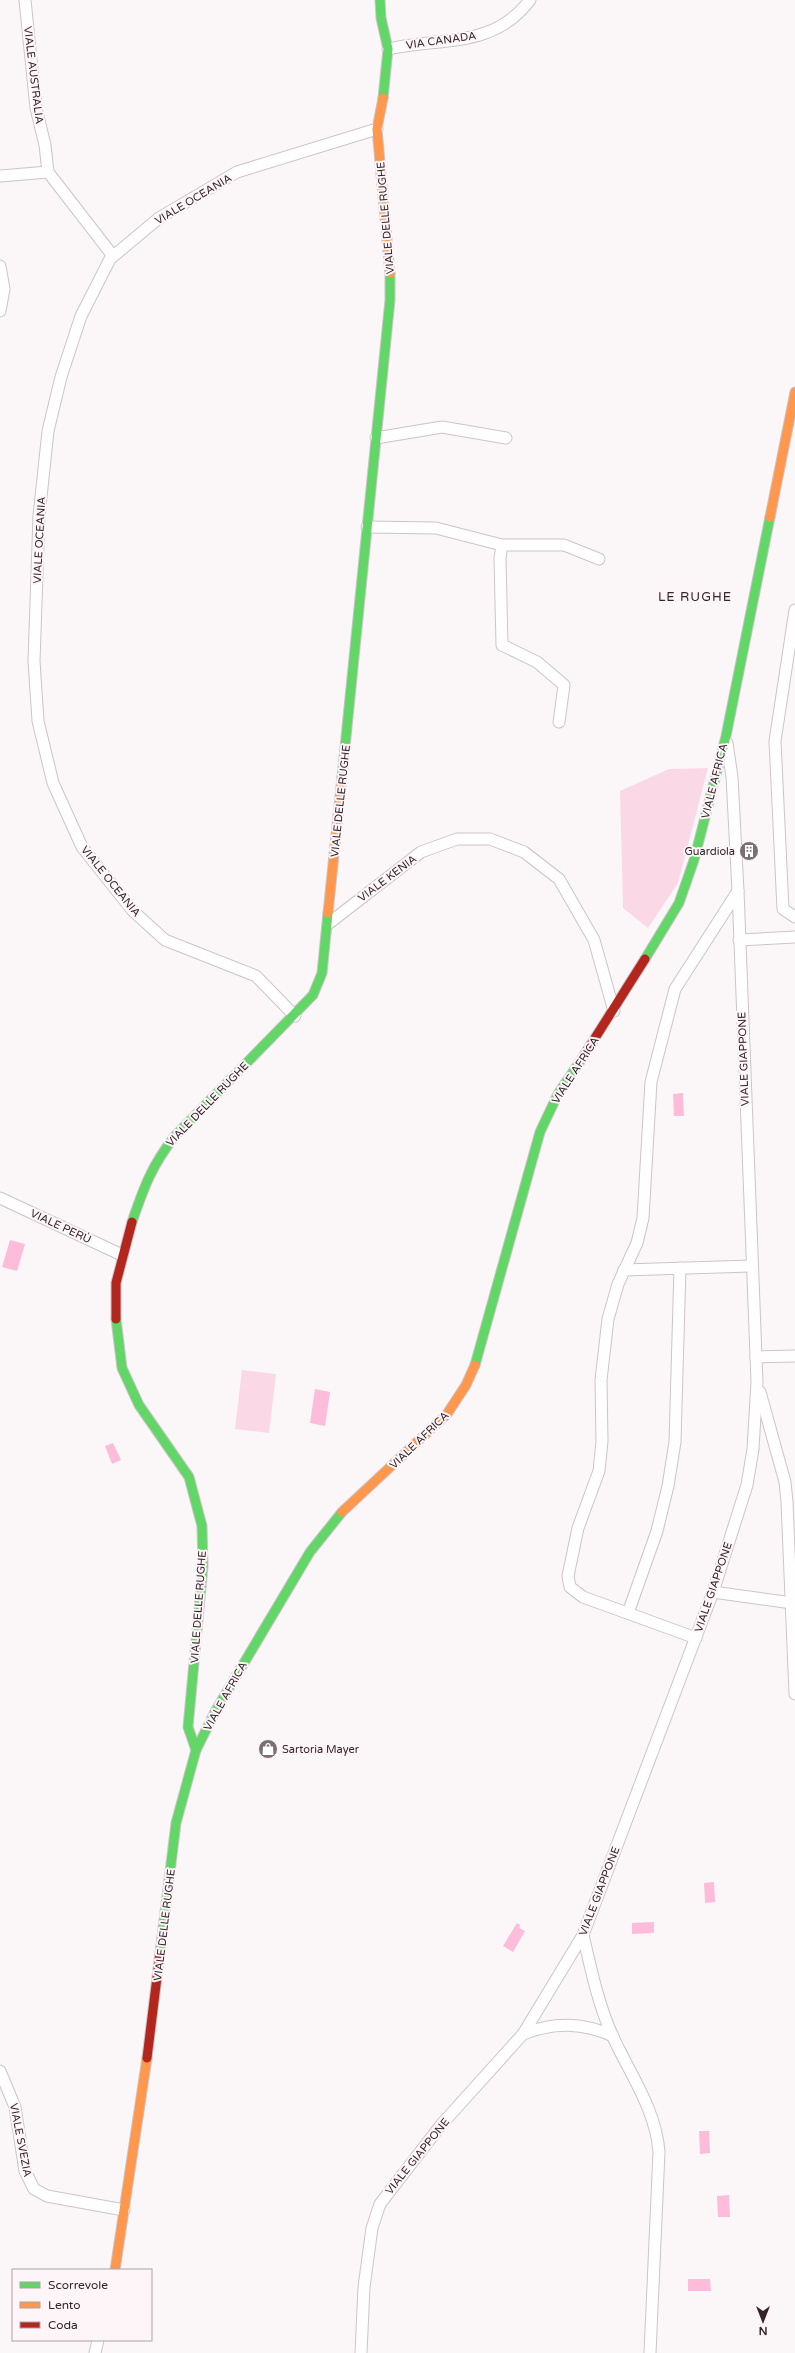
<svg xmlns="http://www.w3.org/2000/svg" width="795" height="2353" font-family="'Varela Round',sans-serif">
  <style>
    .green { fill: #fbd8e6 }
    .water { fill: #fdbcd9 }
    .lines { fill: none; stroke-linecap: round; stroke-linejoin: round }
    .street-casing { stroke: #cdc4c8; stroke-width: 13 }
    .fast-casing { stroke: #cdc4c8; stroke-width: 11 }
    .slow-casing { stroke: #cdc4c8; stroke-width: 11 }
    .jam-casing { stroke: #cdc4c8; stroke-width: 11 }
    .street { stroke: #fefefe; stroke-width: 11 }
    .fast { stroke: #63d668; stroke-width: 9 }
    .slow { stroke: #ff974d; stroke-width: 9 }
    .jam { stroke: #b3261e; stroke-width: 9 }
    .labels { text-anchor: middle; stroke-width: 4; stroke-linejoin: round; paint-order: stroke }
    .street-label { font-size: 11px; fill: #33252b; stroke: #fdf5f8 }
    .poi-label { font-size: 11px; fill: #33252b; stroke: #fdf5f8; text-anchor: end }
    .quarter-label { font-size: 13px; letter-spacing: 1px; fill: #33252b; stroke: #fdf5f8 }
  </style>
  <rect width="100%" height="100%" fill="#fbf7f9"/>
  <g class="green">
    <path d="M708 768 678 883 648 928 623 908 620 791 669 769Z"/>
    <path d="M242 1370 276 1374 269 1433 235 1429Z"/>
  </g>
  <g class="water">
    <path d="M683 1093 684 1116H674L673 1094Z"/>
    <path d="M10 1240 25 1244 17 1271 2 1267Z"/>
    <path d="M315 1389 330 1392 325 1426 310 1423Z"/>
    <path d="M113 1443 121 1460 112 1464 105 1446Z"/>
    <path d="M714 1882 715 1902 705 1903 704 1883Z"/>
    <path d="M654 1922V1933L632 1934V1923Z"/>
    <path d="M517 1923 520 1925 519 1928 525 1931 513 1952 503 1946Z"/>
    <path d="M699 2131H709L710 2153 700 2154Z"/>
    <path d="M729 2195 730 2217H718L717 2196Z"/>
    <path d="M688 2279H710L711 2291H688Z"/>
  </g>
  <g class="lines">
    <defs>
      <g id="street">
        <path d="M25 0 36 108 45 145 48 172 113 256"/>
        <path d="M388 49C441 37 493 49 530 0"/>
        <path d="M0 176 48 172"/>
        <path d="M0 266 4 289 0 311"/>
        <path d="M376 438 442 427 506 438"/>
        <path d="M367 527 436 528 502 545H564L599 559"/>
        <path d="M502 545 500 558 502 645 537 662 564 685 559 722"/>
        <path d="M795 610 775 741 783 909 795 917"/>
        <path d="M328 924 421 852 457 839H490L524 852 559 879 594 940 614 1011"/>
        <path d="M739 940 795 937"/>
        <path d="M295 1016 256 976 165 940 133 911 82 847 53 783 38 721 34 661 39 516 48 431 61 377 81 316 110 259 159 218 237 172 377 129"/>
        <path d="M0 1198 122 1255"/>
        <path d="M624 1270 751 1266"/>
        <path d="M756 1357 795 1356"/>
        <path d="M760 1392 785 1482 787 1502 795 1694"/>
        <path d="M713 1592 792 1603"/>
        <path d="M628 1613 657 1531 668 1486 675 1442 680 1268"/>
        <path d="M696 1638 583 1597 570 1587 568 1576 578 1528 599 1471 602 1441 601 1380 608 1319 618 1284 637 1243 643 1218 651 1082 675 989 738 891"/>
        <path d="M583 1935C591 1969 598 2004 613 2037 630 2074 656 2110 659 2152L650 2353"/>
        <path d="M523 2034C554 2022 582 2022 613 2036"/>
        <path d="M0 2071 15 2107 25 2171 34 2189 47 2196 124 2210"/>
        <path d="M95 2353 98 2340"/>
        <path d="M361 2353 364 2287 372 2228 380 2204 441 2125 523 2034 583 1935 713 1592 747 1485 753 1449 757 1382 738 891 732 777 727 743"/>
      </g>
      <g id="fast">
        <path d="M380 0 381 18 388 49 383 98"/>
        <path d="M342 777 390 300V273"/>
        <path d="M645 959 679 903 694 860 726 736 770 517"/>
        <path d="M132 1222C144 1187 152 1165 175 1136L313 995 322 973 328 913"/>
        <path d="M116 1319 122 1368 139 1405 189 1477 202 1526 203 1566 188 1727 196 1750"/>
        <path d="M475 1365 540 1132 558 1094 583 1057"/>
        <path d="M160 1953 176 1823 196 1750 216 1710 310 1552 342 1512"/>
      </g>
      <g id="slow">
        <path d="M383 98 377 129 390 273"/>
        <path d="M770 517 795 392"/>
        <path d="M328 913 342 777"/>
        <path d="M342 1512 447 1414 466 1385 475 1365"/>
        <path d="M115 2270 147 2058"/>
      </g>
      <g id="jam">
        <path d="M583 1057 645 959"/>
        <path d="M116 1319V1283L132 1222"/>
        <path d="M147 2058 160 1953"/>
      </g>
    </defs>
    <use href="#street" class="street-casing"/>
    <use href="#fast" class="fast-casing"/>
    <use href="#slow" class="slow-casing"/>
    <use href="#jam" class="jam-casing"/>
    <use href="#street" class="street"/>
    <use href="#fast" class="fast"/>
    <use href="#slow" class="slow"/>
    <use href="#jam" class="jam"/>
  </g>
  <defs>
    <symbol id="building-disc" viewBox="-11 -11 22 22"><circle r="9.5" fill="#796e73" stroke="#fdf5f8"/><path d="M-4-6H4V6H1V3H-1V6H-4ZM-2.5-4.3h1.7v1.8h-1.7ZM.8-4.3h1.7v1.8H.8ZM-2.5-1h1.7V.8h-1.7ZM.8-1h1.7V.8H.8Z" fill="#fff"/></symbol>
    <symbol id="shop-disc" viewBox="-11 -11 22 22"><circle r="9.5" fill="#796e73" stroke="#fdf5f8"/><path d="M-5-2.5h2.3a2.7 3.5 0 0 1 5.4 0H5L5.5 6h-11ZM-1.5-2.5h3a1.5 2.3 0 0 0-3 0Z" fill="#fff"/></symbol>
  </defs>
  <g fill-rule="evenodd">
    <use href="#building-disc" x="738" y="840" width="22" height="22"/>
    <use href="#shop-disc" x="257" y="1738" width="22" height="22"/>
  </g>
  <g class="labels">
    <g class="street-label">
      <text transform="translate(441 40) rotate(-8)" y="4">VIA CANADA</text>
      <text transform="translate(34 75) rotate(83)" y="4">VIALE AUSTRALIA</text>
      <text transform="translate(193 199) rotate(-31)" y="4">VIALE OCEANIA</text>
      <text transform="translate(385 218) rotate(-95)" y="4">VIALE DELLE RUGHE</text>
      <text transform="translate(39 540) rotate(-87)" y="4">VIALE OCEANIA</text>
      <text transform="translate(714 781) rotate(-76)" y="4">VIALE AFRICA</text>
      <text transform="translate(340 801) rotate(-84)" y="4">VIALE DELLE RUGHE</text>
      <text transform="translate(387 878) rotate(-37)" y="4">VIALE KENIA</text>
      <text transform="translate(111 881) rotate(51)" y="4">VIALE OCEANIA</text>
      <text transform="translate(743 1059) rotate(-92)" y="4">VIALE GIAPPONE</text>
      <text transform="translate(575 1070) rotate(-57)" y="4">VIALE AFRICA</text>
      <text transform="translate(207 1104) rotate(-46)" y="4">VIALE DELLE RUGHE</text>
      <text transform="translate(61 1226) rotate(25)" y="4">VIALE PERÙ</text>
      <text transform="translate(419 1440) rotate(-44)" y="4">VIALE AFRICA</text>
      <text transform="translate(713 1587) rotate(-71)" y="4">VIALE GIAPPONE</text>
      <text transform="translate(198 1607) rotate(-86)" y="4">VIALE DELLE RUGHE</text>
      <text transform="translate(225 1696) rotate(-61)" y="4">VIALE AFRICA</text>
      <text transform="translate(599 1891) rotate(-69)" y="4">VIALE GIAPPONE</text>
      <text transform="translate(164 1925) rotate(-83)" y="4">VIALE DELLE RUGHE</text>
      <text transform="translate(21 2140) rotate(79)" y="4">VIALE SVEZIA</text>
      <text transform="translate(417 2156) rotate(-51)" y="4">VIALE GIAPPONE</text>
    </g>
    <g class="poi-label">
      <text x="735" y="855">Guardiola</text>
      <text x="282" y="1753" text-anchor="start">Sartoria Mayer</text>
    </g>
    <g class="quarter-label">
      <text x="695" y="601">LE RUGHE</text>
    </g>
  </g>
  <rect x="12" y="2269" width="140" height="72" fill="#fdf5f8" stroke="#aca2a6"/>
  <rect x="20" y="2282" width="20" height="6" fill="#63d668" stroke="#aca2a6"/>
  <text x="48" y="2289" font-size="12" fill="#33252b">Scorrevole</text>
  <rect x="20" y="2302" width="20" height="6" fill="#ff974d" stroke="#aca2a6"/>
  <text x="48" y="2309" font-size="12" fill="#33252b">Lento</text>
  <rect x="20" y="2322" width="20" height="6" fill="#b3261e" stroke="#aca2a6"/>
  <text x="48" y="2329" font-size="12" fill="#33252b">Coda</text>
  <g transform="translate(763 2321) rotate(180)" stroke="#fdf5f8" stroke-width="3" paint-order="stroke">
  <path d="M0-3L7 15L0 10L-7 15Z" fill="#33252b"/>
  <text y="-6" font-size="11" font-weight="bold" text-anchor="middle" fill="#33252b">N</text>
  </g>
</svg>
